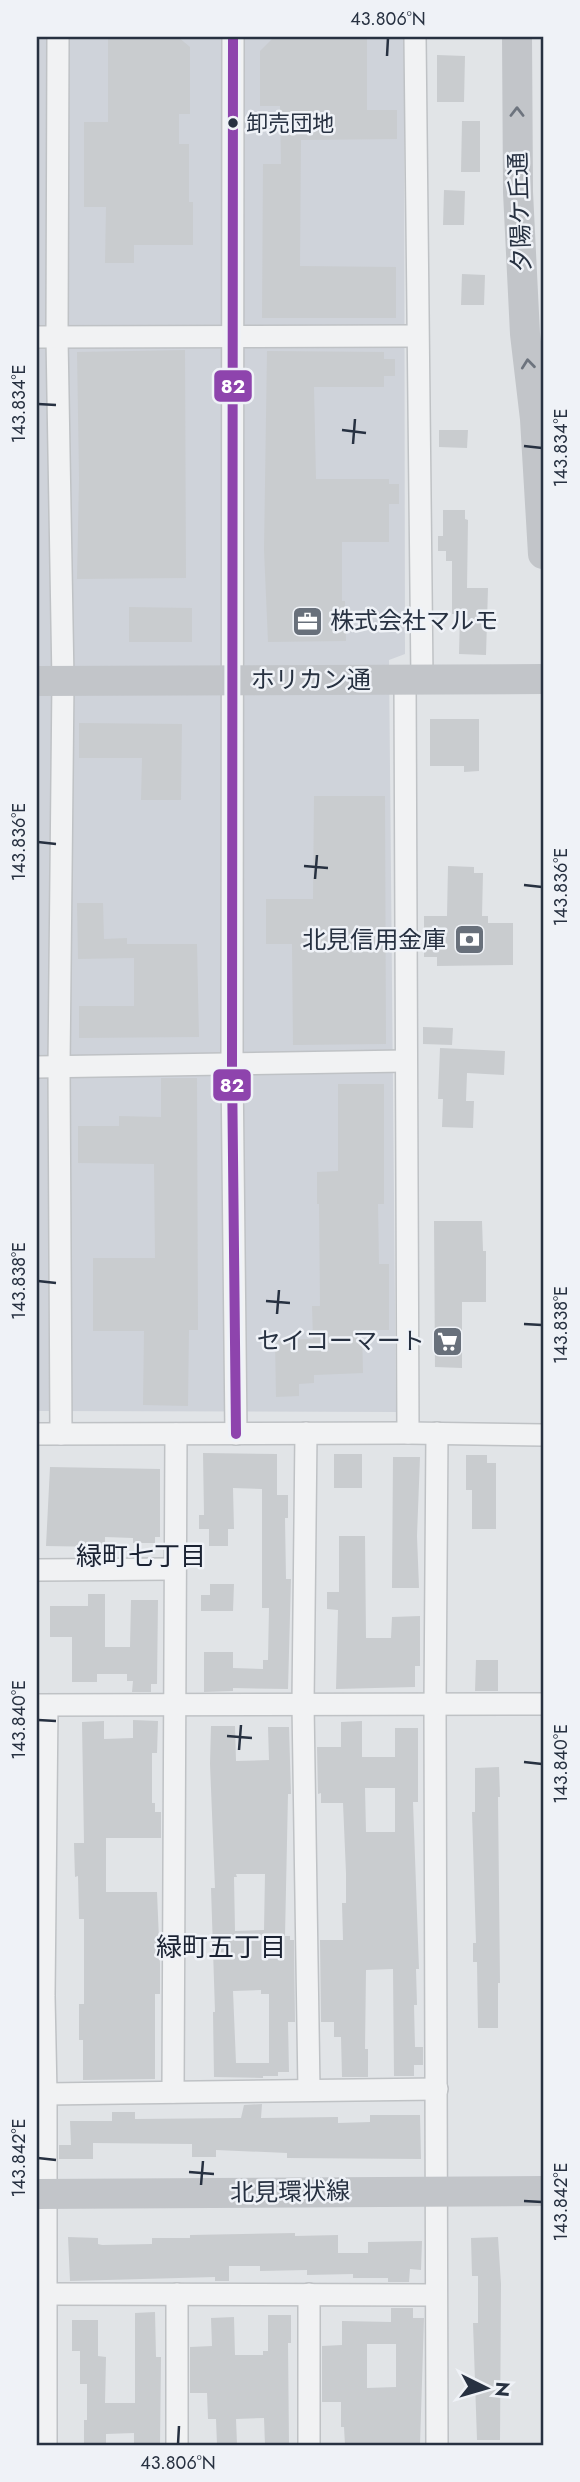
<svg xmlns="http://www.w3.org/2000/svg" width="580" height="2482" font-family="Jost,'Noto Sans JP',sans-serif">
  <style>
    .built { fill: #cfd3da }
    .building { fill: #c9cccf; fill-rule: evenodd }
    .lines { fill: none; stroke-linecap: round; stroke-linejoin: round }
    .street-casing { stroke: #bfc2c5; stroke-width: 24 }
    .street { stroke: #f1f2f3; stroke-width: 21 }
    .secondary { stroke: #c2c5c9; stroke-width: 30 }
    .bus-1-casing { stroke: #eff2f7; stroke-width: 16 }
    .bus-1 { stroke: #8e44ad; stroke-width: 10 }
    .oneway { stroke: #6d747e }
    .ticks { fill: none; stroke: #273141; stroke-width: 2.5 }
    .bus-dot { fill: #273141; stroke: #eff2f7; stroke-width: 2.5 }
    .labels { text-anchor: middle; stroke-width: 5; stroke-linejoin: round; paint-order: stroke }
    .bus-label { font-size: 22px; fill: #273141; stroke: #eff2f7; text-anchor: start }
    .street-label { font-size: 24px; fill: #273141; stroke: #eff2f7 }
    .poi-label { font-size: 24px; fill: #273141; stroke: #eff2f7; text-anchor: end }
    .neighbourhood-label { font-size: 26px; fill: #1a2232; stroke: #eff2f7 }
    .line-badge { stroke: #eff2f7; stroke-width: 2.5 }
    .badge-label { font-size: 19px; text-anchor: middle; font-weight: bold; fill: #fff }
    .neatline { fill: none; stroke: #273141; stroke-width: 2.5 }
    .ticks-label { font-size: 18px; text-anchor: middle; fill: #273141 }
  </style>
  <rect width="100%" height="100%" fill="#e1e4e7"/>
  <path class="built" d="M37 37H404L405 654 389 660 396 1412 37 1411Z"/>
  <g class="building">
    <path d="M108 37H178L190 47V114H179V144H189V202H193V245H134V263H105L106 207H84V122H108Z"/>
    <path d="M274 37H367V110H397V139L301 140 300 266 396 267V318H262L263 164H281L280 106H260V51Z"/>
    <path d="M437 55 465 56 464 102H437Z"/>
    <path d="M462 121H480V172H461Z"/>
    <path d="M444 190 465 191 464 225H443Z"/>
    <path d="M462 274 485 275 484 305H461Z"/>
    <path d="M185 350 186 578 77 579 79 478 77 352Z"/>
    <path d="M267 351 384 352V359H395V376H384V387H314L316 479H389V484H399V504H389V542H342V601H345L346 641 268 642 264 550Z"/>
    <path d="M439 430H468L467 448 439 447Z"/>
    <path d="M443 510H465V519L468 520 467 588H488L486 655 459 654 460 614H452V561H446V551H438V536H443Z"/>
    <path d="M129 607 192 608V642H129Z"/>
    <path d="M430 719H479V771L464 772V766H430Z"/>
    <path d="M79 723 182 724 181 800H141L142 758H79Z"/>
    <path d="M314 796H385L386 1044 293 1045 292 944H266V899H313Z"/>
    <path d="M448 866 474 867V873H483L482 916H488V923H513V965L437 966V957H424V916H447Z"/>
    <path d="M77 903H103L104 939 127 938V944H197L199 1037 79 1038V1006H134V958L78 959Z"/>
    <path d="M423 1027 453 1028 452 1045 423 1044Z"/>
    <path d="M440 1048 505 1051 504 1075 467 1073 466 1101H474L473 1128 442 1127 443 1099H438Z"/>
    <path d="M161 1078H197L198 1330H189L188 1406 143 1405 144 1331H93V1258H155L154 1164 78 1163V1126H119V1116L161 1117Z"/>
    <path d="M338 1084H384V1204H378L379 1264H389V1330H362L363 1373 314 1375V1383L299 1384V1396L276 1397 275 1340 313 1339 312 1306H320L319 1204H317V1172L338 1171Z"/>
    <path d="M434 1221H482L483 1251H486V1302H462V1368L435 1367Z"/>
    <path d="M203 1453 277 1454V1495H288V1518H285L286 1579H291L288 1689 233 1688V1691L204 1692V1652H233V1668L263 1669V1660H268L269 1608H262V1489L233 1488 234 1529H228V1546H209V1529H199V1515H204Z"/>
    <rect x="334" y="1454" width="28" height="34"/>
    <path d="M466 1455H487V1463H496V1529H472V1490H466Z"/>
    <path d="M393 1457H420L417 1536 419 1588H392Z"/>
    <path d="M50 1467 160 1469V1537H155V1543H133V1538L105 1537V1547L46 1546Z"/>
    <path d="M339 1536H365L366 1638H391L392 1617 420 1616V1666H415V1687L336 1689 338 1610 327 1609V1592H339Z"/>
    <path d="M210 1584H234L233 1611H201V1595H210Z"/>
    <path d="M88 1594H105V1647H130L131 1600H158L157 1684H151V1692H132L133 1681H127V1674H97V1682H72V1637H50V1606H88Z"/>
    <path d="M476 1660H498V1691H475Z"/>
    <path d="M133 1720 158 1721 157 1753H152V1803H155V1812H161V1838H106V1892H157L160 1964V1994H155V2079L83 2080V2040H79V2004H84V1919H79L78 1876 75 1877 74 1843H84L82 1722 104 1721V1739L133 1738Z"/>
    <path d="M362 1721V1757H395V1728H418V1802H413L419 1969H416L417 2005H414L415 2047H423V2065H414V2076H394L393 1969 366 1970 365 2049H368V2077H342L341 2037H334V2022H321L320 1940H343L342 1903H346V1873L343 1803H321V1793L318 1794 317 1747H341V1722ZM365 1788H395V1832H366Z"/>
    <path d="M211 1726H235L236 1761 269 1760 268 1727H289L291 1794H288L285 1936H290V1940H294L295 2022H288L289 2072H278V2076H263V2078L214 2077 213 2012H215L211 1888H215L210 1764ZM236 1874H265L264 1930 235 1931 234 1877H237ZM261 1990V1994H269V2063H236L233 1991Z"/>
    <path d="M499 1767 500 1797H498L500 1983H498V2028H478L477 1962H473V1943H476L472 1812H475V1768Z"/>
    <path d="M262 2104 261 2118 338 2117V2123L370 2122V2115H420L421 2159 287 2158V2153L216 2150V2157H192V2144L93 2143V2159H59V2145H71L70 2121H112V2112H135V2119L241 2118 244 2105Z"/>
    <path d="M295 2233V2236L338 2235V2253H368V2242L422 2241 421 2270 410 2269 409 2282H388V2278H353V2274L307 2275V2270L260 2271V2266H229V2281H215V2277L70 2281 68 2237 98 2238V2244L102 2245 152 2244V2238H190V2235Z"/>
    <path d="M498 2237 501 2284 500 2440H477L473 2323H478V2276H472L471 2238Z"/>
    <path d="M391 2308H413V2318H424L420 2445H345L344 2427H341V2402H322V2346L342 2345V2321L391 2322ZM367 2344H396V2387L367 2388Z"/>
    <path d="M155 2312 156 2357H161L160 2445H134V2433L106 2434V2445H84V2420H87V2384H80V2351H72V2320H98V2356L106 2357 105 2403H135V2313Z"/>
    <path d="M268 2315H291V2343H288L289 2445H265L264 2418 236 2419 237 2445H217L216 2419H208L207 2393H190V2347L212 2346 211 2318 234 2317 235 2355H263V2351H268Z"/>
  </g>
  <g class="lines">
    <defs>
      <g id="street">
        <path d="M58 37 57 338 63 681 59 1067 61 1434"/>
        <path d="M233 37 232 1065 236 1434"/>
        <path d="M415 37 422 679"/>
        <path d="M37 337 416 336"/>
        <path d="M405 679 408 1433"/>
        <path d="M37 1067 405 1061"/>
        <path d="M306 1433 303 1704 309 2090"/>
        <path d="M437 1433 435 1705 437 2445"/>
        <path d="M37 1434 408 1433 543 1435"/>
        <path d="M37 1570 174 1569"/>
        <path d="M37 1705 543 1704"/>
        <path d="M173 2092 176 1434"/>
        <path d="M46 2094 437 2089"/>
        <path d="M46 2294 436 2295"/>
        <path d="M309 2294V2445"/>
        <path d="M46 2445V2094L44 1996 47 1706"/>
        <path d="M177 2445V2294"/>
      </g>
    </defs>
    <use href="#street" class="street-casing"/>
    <use href="#street" class="street"/>
    <g class="secondary">
      <path d="M517 37 518 192 525 334 535 419 543 554"/>
      <path d="M37 681 543 679"/>
      <path d="M37 2194 543 2191"/>
    </g>
    <defs>
      <path id="bus-1" d="M233 37 232 1065 236 1434"/>
    </defs>
    <use href="#bus-1" class="bus-1-casing"/>
    <use href="#bus-1" class="bus-1"/>
  </g>
  <defs><path id="oneway-chevron" d="M-2-3.5L2.5 0L-2 3.5" fill="none" stroke-width="1.6" stroke-linecap="round" stroke-linejoin="round" transform="scale(1.75)"/></defs>
  <g class="oneway">
    <use href="#oneway-chevron" transform="translate(517 112) rotate(-90)"/>
    <use href="#oneway-chevron" transform="translate(528 364) rotate(-96)"/>
  </g>
  <path class="ticks" d="M387 56 388 38M38 404 56 405M342 430 366 433M353 444 355 419M524 446 542 448M38 842 56 844M304 866 328 868M315 879 317 855M524 885 542 887M38 1281 56 1283M266 1301 290 1303M277 1314 279 1290M524 1324 542 1325M38 1720 56 1721M227 1736 252 1738M239 1750 241 1725M524 1762 542 1764M38 2158 56 2160M189 2172 214 2174M201 2185 203 2161M524 2201 542 2202M178 2444 179 2426"/>
  <defs>
    <symbol id="office-square" viewBox="-11 -11 22 22"><rect x="-9" y="-9" width="18" height="18" rx="4" fill="#68707b" stroke="#eff2f7"/><path d="M-6-3h4V-5.5h4V-3h4V5H-6ZM-1-4.5V-3h2v-1.5ZM-6 0V1H6V0Z" fill="#fff"/></symbol>
    <symbol id="bank-square" viewBox="-11 -11 22 22"><rect x="-9" y="-9" width="18" height="18" rx="4" fill="#68707b" stroke="#eff2f7"/><path d="M-6-4H6V4H-6ZM0-2.3a2.3 2.3 0 1 0 0 4.6a2.3 2.3 0 1 0 0-4.6Z" fill="#fff"/></symbol>
    <symbol id="supermarket-square" viewBox="-11 -11 22 22"><rect x="-9" y="-9" width="18" height="18" rx="4" fill="#68707b" stroke="#eff2f7"/><path d="M-6-5.5h2.5l.6 2H6L4.5 2H-2.5L-4.4-4H-6ZM-1.5 3.2a1.3 1.3 0 1 0 .1 0ZM3 3.2a1.3 1.3 0 1 0 .1 0Z" fill="#fff"/></symbol>
  </defs>
  <g fill-rule="evenodd">
    <use href="#office-square" x="290" y="604" width="35" height="35"/>
    <use href="#bank-square" x="452" y="922" width="35" height="35"/>
    <use href="#supermarket-square" x="430" y="1324" width="35" height="35"/>
  </g>
  <circle class="bus-dot" cx="233" cy="123" r="6"/>
  <g class="labels">
    <g class="bus-label">
      <text x="246" y="131">卸売団地</text>
    </g>
    <g class="street-label">
      <text transform="translate(520 212) rotate(-92)" y="8">夕陽ケ丘通</text>
      <text x="311" y="688">ホリカン通</text>
      <text transform="translate(290 2192) rotate(-1)" y="8">北見環状線</text>
    </g>
    <g class="poi-label">
      <text x="330" y="629" text-anchor="start">株式会社マルモ</text>
      <text x="446" y="948">北見信用金庫</text>
      <text x="425" y="1349">セイコーマート</text>
    </g>
    <g class="neighbourhood-label">
      <text x="141" y="1565">緑町七丁目</text>
      <text x="221" y="1956">緑町五丁目</text>
    </g>
  </g>
  <g class="line-badge">
    <rect x="213" y="369" width="40" height="34" rx="7" fill="#8e44ad"/>
    <rect x="212" y="1068" width="40" height="34" rx="7" fill="#8e44ad"/>
  </g>
  <g class="badge-label">
    <text x="233" y="393">82</text>
    <text x="232" y="1092">82</text>
  </g>
  <rect width="580" height="2482" fill="none" stroke="#eff2f7" stroke-width="77"/>
  <g transform="translate(486 2388) rotate(95)" stroke="#eff2f7" stroke-width="5" paint-order="stroke">
  <path d="M0-5L12 26L0 18L-12 26Z" fill="#273141"/>
  <text y="-10" font-size="19" font-weight="bold" text-anchor="middle" fill="#273141">N</text>
  </g>
  <rect x="38" y="38" width="504" height="2406" class="neatline"/>
  <g class="ticks-label">
    <text x="388" y="25">43.806°N</text>
    <text transform="translate(19 404) rotate(-90)" y="6">143.834°E</text>
    <text transform="translate(561 448) rotate(-90)" y="6">143.834°E</text>
    <text transform="translate(19 842) rotate(-90)" y="6">143.836°E</text>
    <text transform="translate(561 887) rotate(-90)" y="6">143.836°E</text>
    <text transform="translate(19 1281) rotate(-90)" y="6">143.838°E</text>
    <text transform="translate(561 1325) rotate(-90)" y="6">143.838°E</text>
    <text transform="translate(19 1720) rotate(-90)" y="6">143.840°E</text>
    <text transform="translate(561 1764) rotate(-90)" y="6">143.840°E</text>
    <text transform="translate(19 2158) rotate(-90)" y="6">143.842°E</text>
    <text transform="translate(561 2202) rotate(-90)" y="6">143.842°E</text>
    <text x="178" y="2469">43.806°N</text>
  </g>
</svg>
